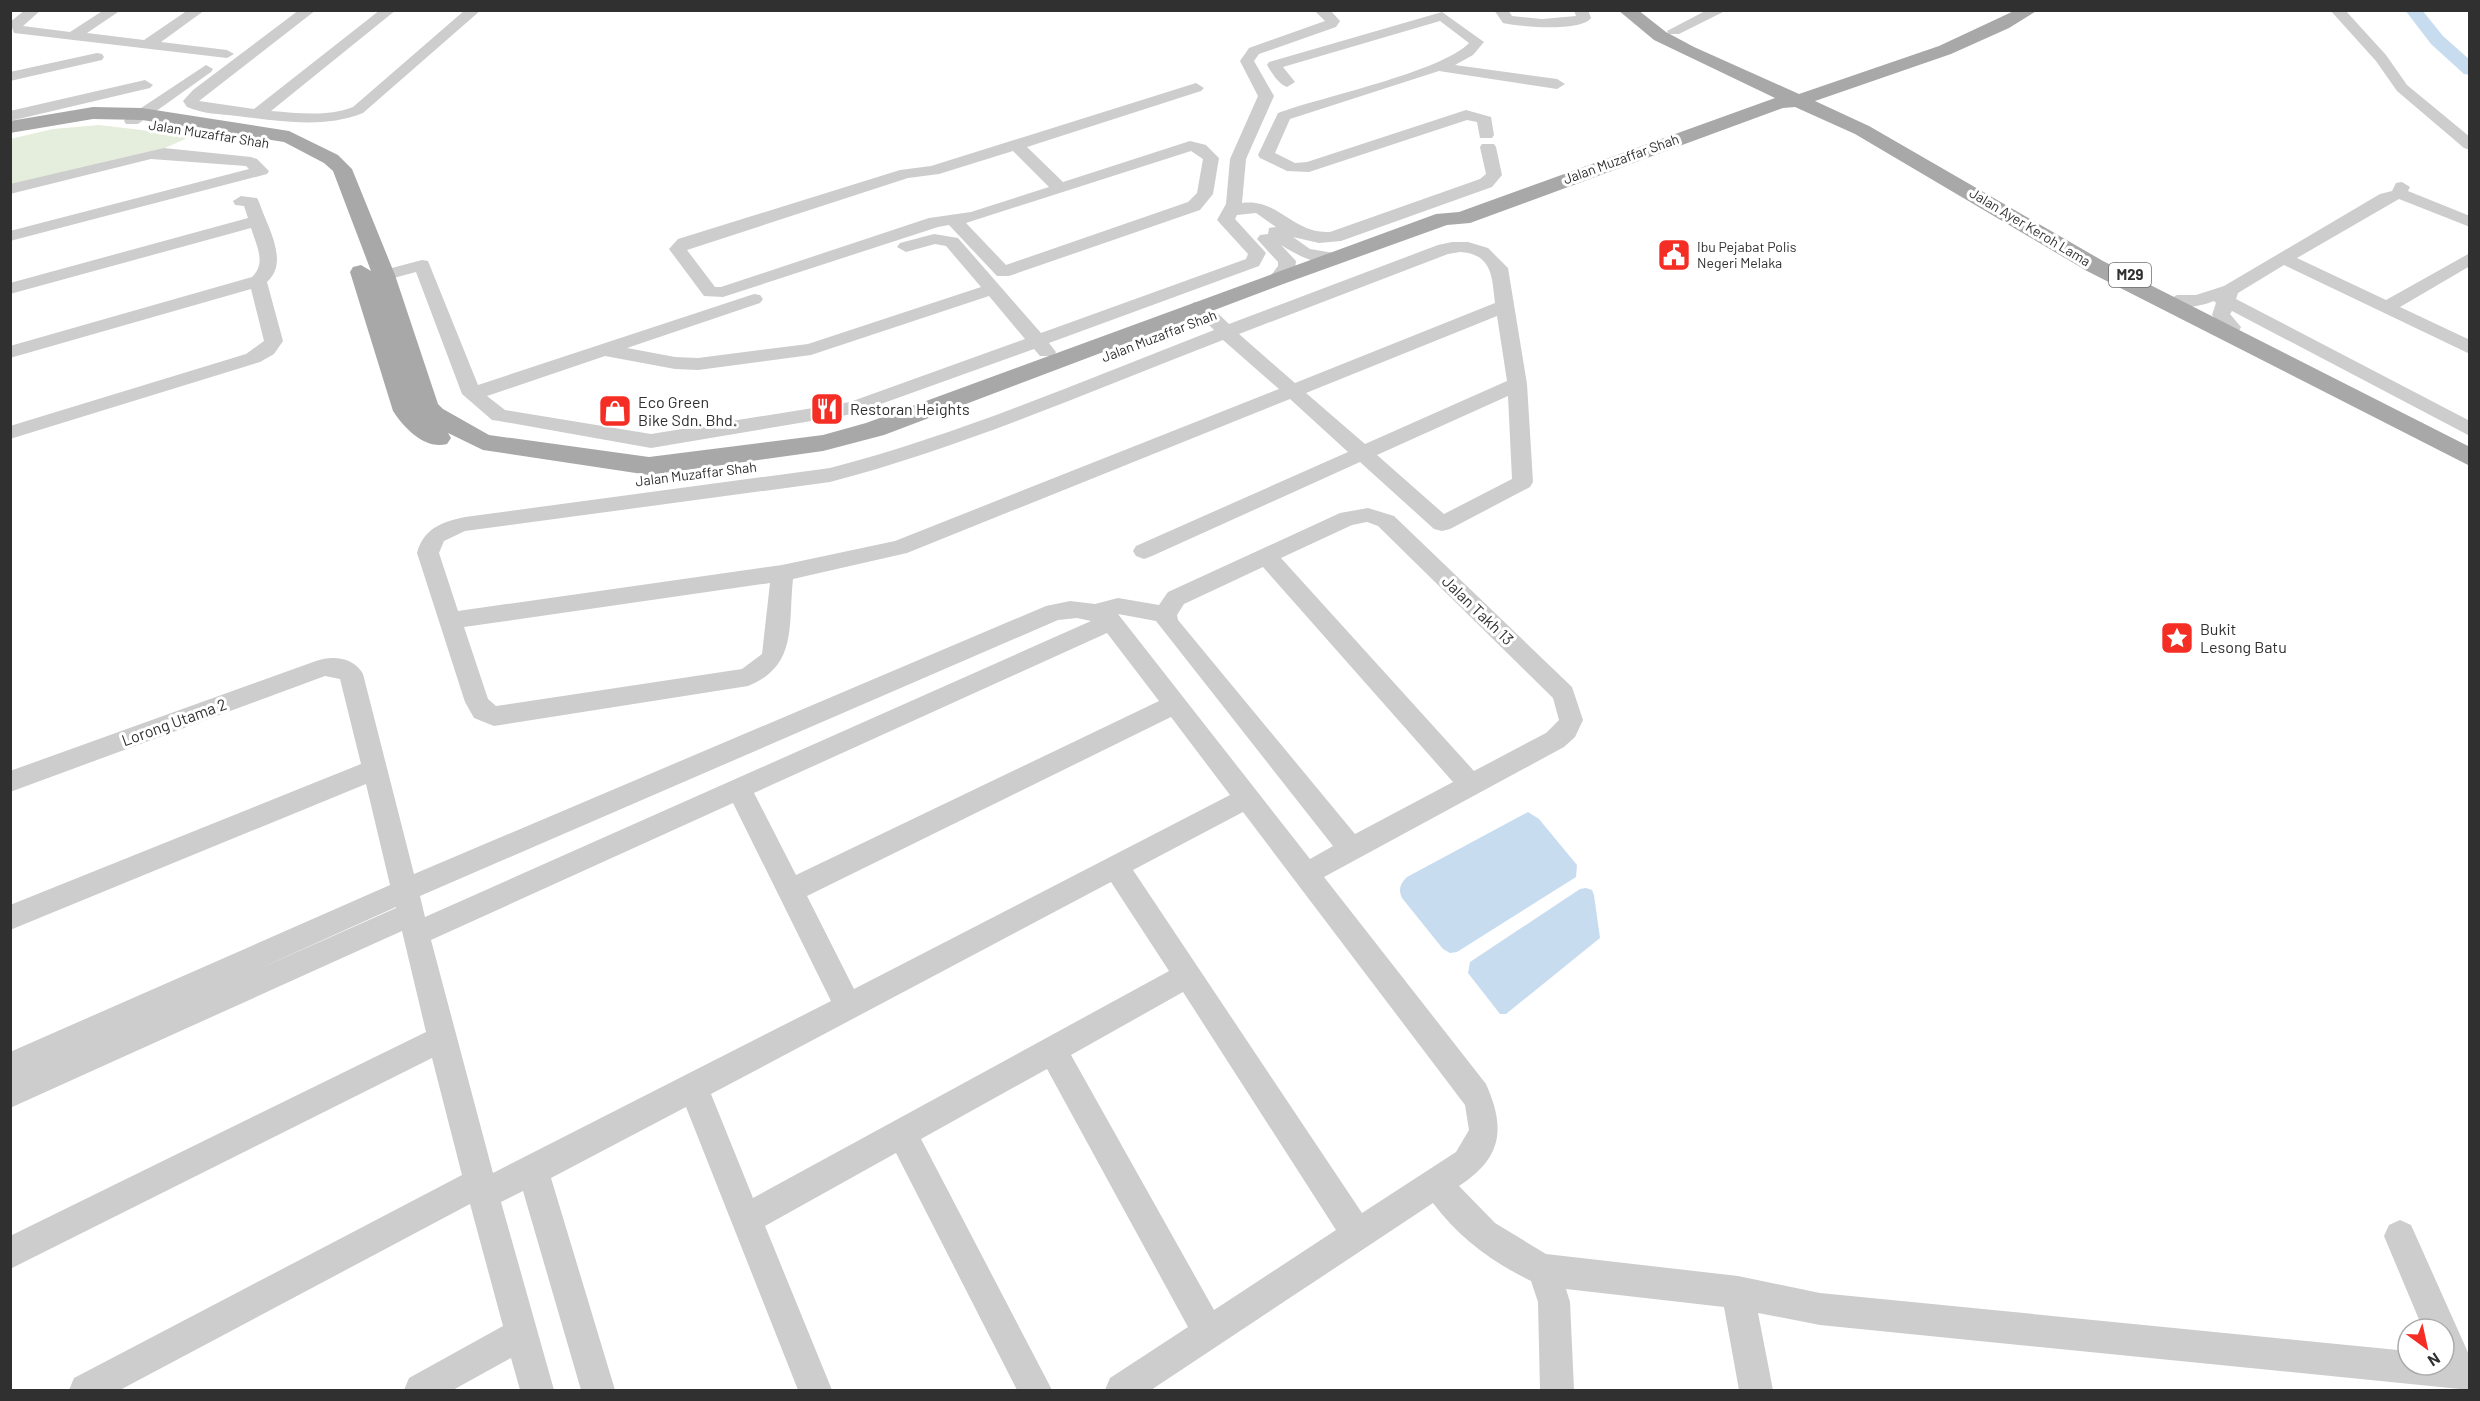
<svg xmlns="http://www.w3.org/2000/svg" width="2480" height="1401" font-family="Barlow,sans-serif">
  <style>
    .green { fill: #e5eedd }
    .water { fill: #c8dcf0 }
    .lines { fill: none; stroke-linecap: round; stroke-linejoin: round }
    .river { fill: #c8dcf0; fill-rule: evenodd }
    .minor { fill: #cdcdcd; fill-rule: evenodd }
    .major { fill: #a8a8a8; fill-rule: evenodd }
    .labels { text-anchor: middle; stroke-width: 6; stroke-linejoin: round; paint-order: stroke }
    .far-street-label { font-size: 14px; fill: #303030; stroke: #fff }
    .far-poi-label { font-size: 14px; fill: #303030; stroke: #fff; text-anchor: start }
    .shield { fill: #fff; stroke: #6e6e6e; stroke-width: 1.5 }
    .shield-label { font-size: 15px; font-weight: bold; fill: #303030 }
    .poi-label { font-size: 16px; fill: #303030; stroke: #fff; text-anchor: start }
    .street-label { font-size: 16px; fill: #303030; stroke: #fff }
  </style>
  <rect width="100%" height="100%" fill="#fff"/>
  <path class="green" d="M99 125 192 136 165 148 11 187 10 139 53 129Z"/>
  <g class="water">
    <path d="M1528 812 1539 819 1577 865 1576 877 1457 952 1450 953 1443 949 1402 898C1398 889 1400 884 1407 877Z"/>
    <path d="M1586 888 1592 890 1594 895 1600 938 1506 1014H1500L1468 973 1470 962 1580 889Z"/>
  </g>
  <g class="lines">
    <path class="river" d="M2405 10H2422L2443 36 2470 60V75L2464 74 2431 44Z"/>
    <g class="minor">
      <path d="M25 10H41L23 26 70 32 104 10H121L87 33 144 40 188 10H205L161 42 227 50 234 54 227 58 14 33 10 22Z"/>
      <path d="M299 10H316L199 101 254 109 380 10H396L271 111C298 113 327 117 353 107L465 10H481L363 113C323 129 279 121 237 116 220 114 203 114 187 107L183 101 193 90Z"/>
      <path d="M1314 10H1330L1340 21 1336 27 1259 54 1254 61 1274 96 1246 159 1242 203C1279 198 1292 234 1330 232L1480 179 1486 174 1480 147 1482 144H1494L1496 147 1502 175 1492 187 1341 241 1319 243 1293 237 1310 249 1340 254 1343 258C1331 274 1293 253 1281 245L1296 261C1296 271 1287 281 1278 283L1269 278 1278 266V262L1257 239 1260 235 1268 234 1269 228 1276 227 1256 213 1237 215 1235 219 1266 253 1259 266 1049 343 1056 352 1054 356H1040L1034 349 853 414 651 448 499 421 492 420 462 394 416 272 364 286 355 281 358 277 422 260 428 261 478 385 754 294 760 295 763 299 760 303 627 348 675 357 698 358 808 344 981 287 946 246 935 244 906 252 897 247 900 243 934 234 958 238 1041 333 1246 259 1248 254 1217 220 1226 204 1230 159 1258 96 1240 61 1249 48 1325 21ZM989 296 1025 339 850 402 651 434 505 410 487 396 605 356 675 369 698 370 811 355Z"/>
      <path d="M1494 10H1508L1512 16 1542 19 1576 16 1574 10H1588L1591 18C1581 32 1520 27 1503 23Z"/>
      <path d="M1707 10H1727L1679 34H1669L1667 31Z"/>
      <path d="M2330 10H2345L2386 55 2407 85 2470 137V150L2464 148 2397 91 2376 61Z"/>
      <path d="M1442 12 1484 42 1473 55 1455 65 1557 79 1565 84 1557 89 1439 71 1290 119 1275 153 1295 163 1307 162 1466 110 1491 117 1494 135 1492 138H1480L1477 122 1467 120 1309 172 1287 171 1260 158 1258 155 1278 113C1321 97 1441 72 1469 43L1440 21 1283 67 1295 82 1287 87C1278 84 1272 73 1267 65L1269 62Z"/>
      <path d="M97 53 102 54 104 57 102 60 10 81V72Z"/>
      <path d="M206 65 213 69 211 72 138 124H126L124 121 126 118Z"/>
      <path d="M145 80 153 85 150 88 10 121V111Z"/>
      <path d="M1196 83 1204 88 1201 91 1027 147 1063 182 1190 141 1206 145 1219 158 1213 194 1200 210 1009 276H997L949 225 938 227 723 297 704 296 669 249 678 239 900 170 931 166ZM1013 151 1049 187 971 212 929 218 721 287H715L687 250 908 178 939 174ZM1191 151 1203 159 1197 193 1188 202 1006 265 966 223Z"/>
      <path d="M164 148 251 157 257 159 269 171 267 174 10 241V231L249 169 246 166 151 159 10 194V184Z"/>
      <path d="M2402 182 2410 187 2408 191 2470 216V227L2399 199 2297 258 2386 300 2470 253V266L2400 307 2470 340V354L2284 265 2238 293 2236 299 2470 421V436L2232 311 2230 314 2241 327 2239 331H2225L2212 315 2216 303 2214 301C2201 306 2178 312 2168 300L2177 295H2196L2224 286 2380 194 2392 191 2396 183Z"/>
      <path d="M241 196 257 198 259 202C267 226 290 262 267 282L283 341 274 354 260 362 10 439V426L246 354 264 341 251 289 10 358V346L252 277C267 263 256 245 251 228L10 294V283L248 218 244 206 235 205 233 201Z"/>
      <path d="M1452 242H1468L1488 248 1508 268 1527 384 1533 482 1530 487 1450 529 1442 531 1434 529 1360 462 1152 556 1144 559 1136 556 1133 551 1136 546 1348 452 1290 399 907 553 793 579C788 625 798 666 748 686L494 726 474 718 465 702 417 553C424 528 442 522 465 517L830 468C962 434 1087 379 1214 330L1194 310 1191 306 1194 302H1206L1229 324 1438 245ZM1460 252C1493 254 1492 278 1495 303L1295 383 1239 334 1448 254ZM1497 316 1507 381 1365 444 1306 393ZM1223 340 1279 389 895 541 782 565 458 611 439 553 444 541 465 531 830 482C965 447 1093 390 1223 340ZM1508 396 1512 479 1444 514 1377 455ZM770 583 762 654 742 669 496 706 488 699 464 627Z"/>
      <path d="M1368 508 1394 516 1572 687 1583 720 1575 737 1564 747 1324 877 1486 1084C1506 1129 1502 1158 1459 1186L1495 1223 1546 1254 1738 1276 1820 1293 2408 1351V1365H2444V1329H2423L2384 1236 2389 1225 2400 1220 2411 1225 2470 1357V1390L1820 1325 1758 1313 1773 1390H1739L1724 1307 1566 1289 1570 1302 1574 1390H1540L1538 1302 1531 1281C1492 1262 1459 1238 1433 1203L1151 1390H1105L1110 1378 1188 1327 1047 1069 921 1139 1052 1390H1017L896 1153 765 1226 832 1390H798L686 1107 551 1178 615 1390H581L523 1191 501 1202 554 1390H520L511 1358 453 1390H404L409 1378 503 1326 470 1204 120 1390H69L74 1378 462 1175 432 1058 10 1269V1236L426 1032 402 931 10 1108V1052L390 885 366 784 10 930V905L361 764 340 679 325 676 10 792V771L316 661C332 655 354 657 363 674L414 874 1046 606 1070 601 1095 604 1118 598 1159 605 1168 592 1340 513ZM1367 522 1378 526 1553 698 1559 720 1546 733 1474 771 1281 558 1352 525ZM1263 567 1453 782 1355 834 1178 620 1177 615 1184 604ZM1118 614 1156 621 1333 846 1310 859ZM1077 618 1091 621 425 917 420 896 1058 620ZM1107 633 1159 701 796 875 754 793ZM1171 717 1230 795 854 989 807 896ZM733 803 831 1001 493 1173 431 940ZM1243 812 1465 1105 1469 1130 1456 1152 1362 1213 1133 870ZM1111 882 1169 971 753 1198 711 1094ZM396 907V908L245 975ZM1183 992 1336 1230 1214 1310 1071 1055Z"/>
    </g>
    <path class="major" d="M1618 10H1638L1666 32 1694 47 1799 94 1939 46 2016 10H2038L2009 28 1951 54 1815 101 1869 126 2103 261 2470 447V466L2087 271 1855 134 1795 107 1783 108 1470 223 1447 225 1286 283 884 435 823 451 649 475 483 450 448 433 451 438 447 444C425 450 404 428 393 411L350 272 353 267 361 265 371 271 333 171 324 163 284 142 142 120 93 119 10 133V121L93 107 142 108 289 131 338 155 352 169 395 275 438 404 443 409 489 435 649 457 823 435 866 423 1436 214 1459 212 1775 98 1654 40Z"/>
  </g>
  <defs>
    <symbol id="civic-square" viewBox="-11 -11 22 22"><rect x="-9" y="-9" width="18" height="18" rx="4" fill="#f52e25" stroke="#fff"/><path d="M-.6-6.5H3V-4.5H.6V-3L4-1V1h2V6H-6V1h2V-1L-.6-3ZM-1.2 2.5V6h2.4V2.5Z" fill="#fff"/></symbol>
    <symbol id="restaurant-square" viewBox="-11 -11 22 22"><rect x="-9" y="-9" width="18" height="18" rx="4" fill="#f52e25" stroke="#fff"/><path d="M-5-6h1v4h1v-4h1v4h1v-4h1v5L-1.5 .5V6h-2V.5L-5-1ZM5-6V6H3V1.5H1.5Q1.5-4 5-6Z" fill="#fff"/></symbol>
    <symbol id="shop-square" viewBox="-11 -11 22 22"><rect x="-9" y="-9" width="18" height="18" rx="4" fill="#f52e25" stroke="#fff"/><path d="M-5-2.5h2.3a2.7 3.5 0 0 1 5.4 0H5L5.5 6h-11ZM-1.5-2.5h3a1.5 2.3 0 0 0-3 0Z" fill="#fff"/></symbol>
    <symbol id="sight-square" viewBox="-11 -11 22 22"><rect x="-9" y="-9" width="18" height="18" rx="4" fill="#f52e25" stroke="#fff"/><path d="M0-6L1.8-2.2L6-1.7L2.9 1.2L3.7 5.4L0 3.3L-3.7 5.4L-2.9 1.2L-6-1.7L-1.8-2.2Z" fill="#fff"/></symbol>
  </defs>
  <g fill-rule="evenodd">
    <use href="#civic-square" x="1655" y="236" width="38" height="38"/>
    <use href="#restaurant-square" x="808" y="390" width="38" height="38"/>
    <use href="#shop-square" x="596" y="392" width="38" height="38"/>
    <use href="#sight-square" x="2158" y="619" width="38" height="38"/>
  </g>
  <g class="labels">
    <g class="far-street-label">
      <text transform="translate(209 134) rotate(9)" y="5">Jalan Muzaffar Shah</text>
      <text transform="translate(1621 159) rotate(-20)" y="5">Jalan Muzaffar Shah</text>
      <text transform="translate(2030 227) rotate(31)" y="5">Jalan Ayer Keroh Lama</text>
      <text transform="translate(1159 336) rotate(-21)" y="5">Jalan Muzaffar Shah</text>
      <text transform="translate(696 474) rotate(-7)" y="5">Jalan Muzaffar Shah</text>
    </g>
    <g class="far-poi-label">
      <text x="1697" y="252">Ibu Pejabat Polis<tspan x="1697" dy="16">Negeri Melaka</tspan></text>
    </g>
    <rect class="shield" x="2109" y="263" width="42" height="24" rx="4.5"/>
    <g class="shield-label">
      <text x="2130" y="280">M29</text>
    </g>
    <g class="poi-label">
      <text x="638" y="408">Eco Green<tspan x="638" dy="18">Bike Sdn. Bhd.</tspan></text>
      <text x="850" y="415">Restoran Heights</text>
      <text x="2200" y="635">Bukit<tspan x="2200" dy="18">Lesong Batu</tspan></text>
    </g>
    <g class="street-label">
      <text transform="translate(1478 610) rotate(44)" y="6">Jalan Takh 13</text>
      <text transform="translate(174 722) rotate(-20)" y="6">Lorong Utama 2</text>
    </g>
  </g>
  <rect width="2480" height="1401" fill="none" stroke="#303030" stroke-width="24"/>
  <g transform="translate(2426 1347) rotate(147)"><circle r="28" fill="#ffffff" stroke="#acacac" stroke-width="1.5"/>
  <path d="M0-4.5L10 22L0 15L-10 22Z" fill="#f52e25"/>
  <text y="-9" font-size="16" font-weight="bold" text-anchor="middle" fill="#303030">N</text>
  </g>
</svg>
